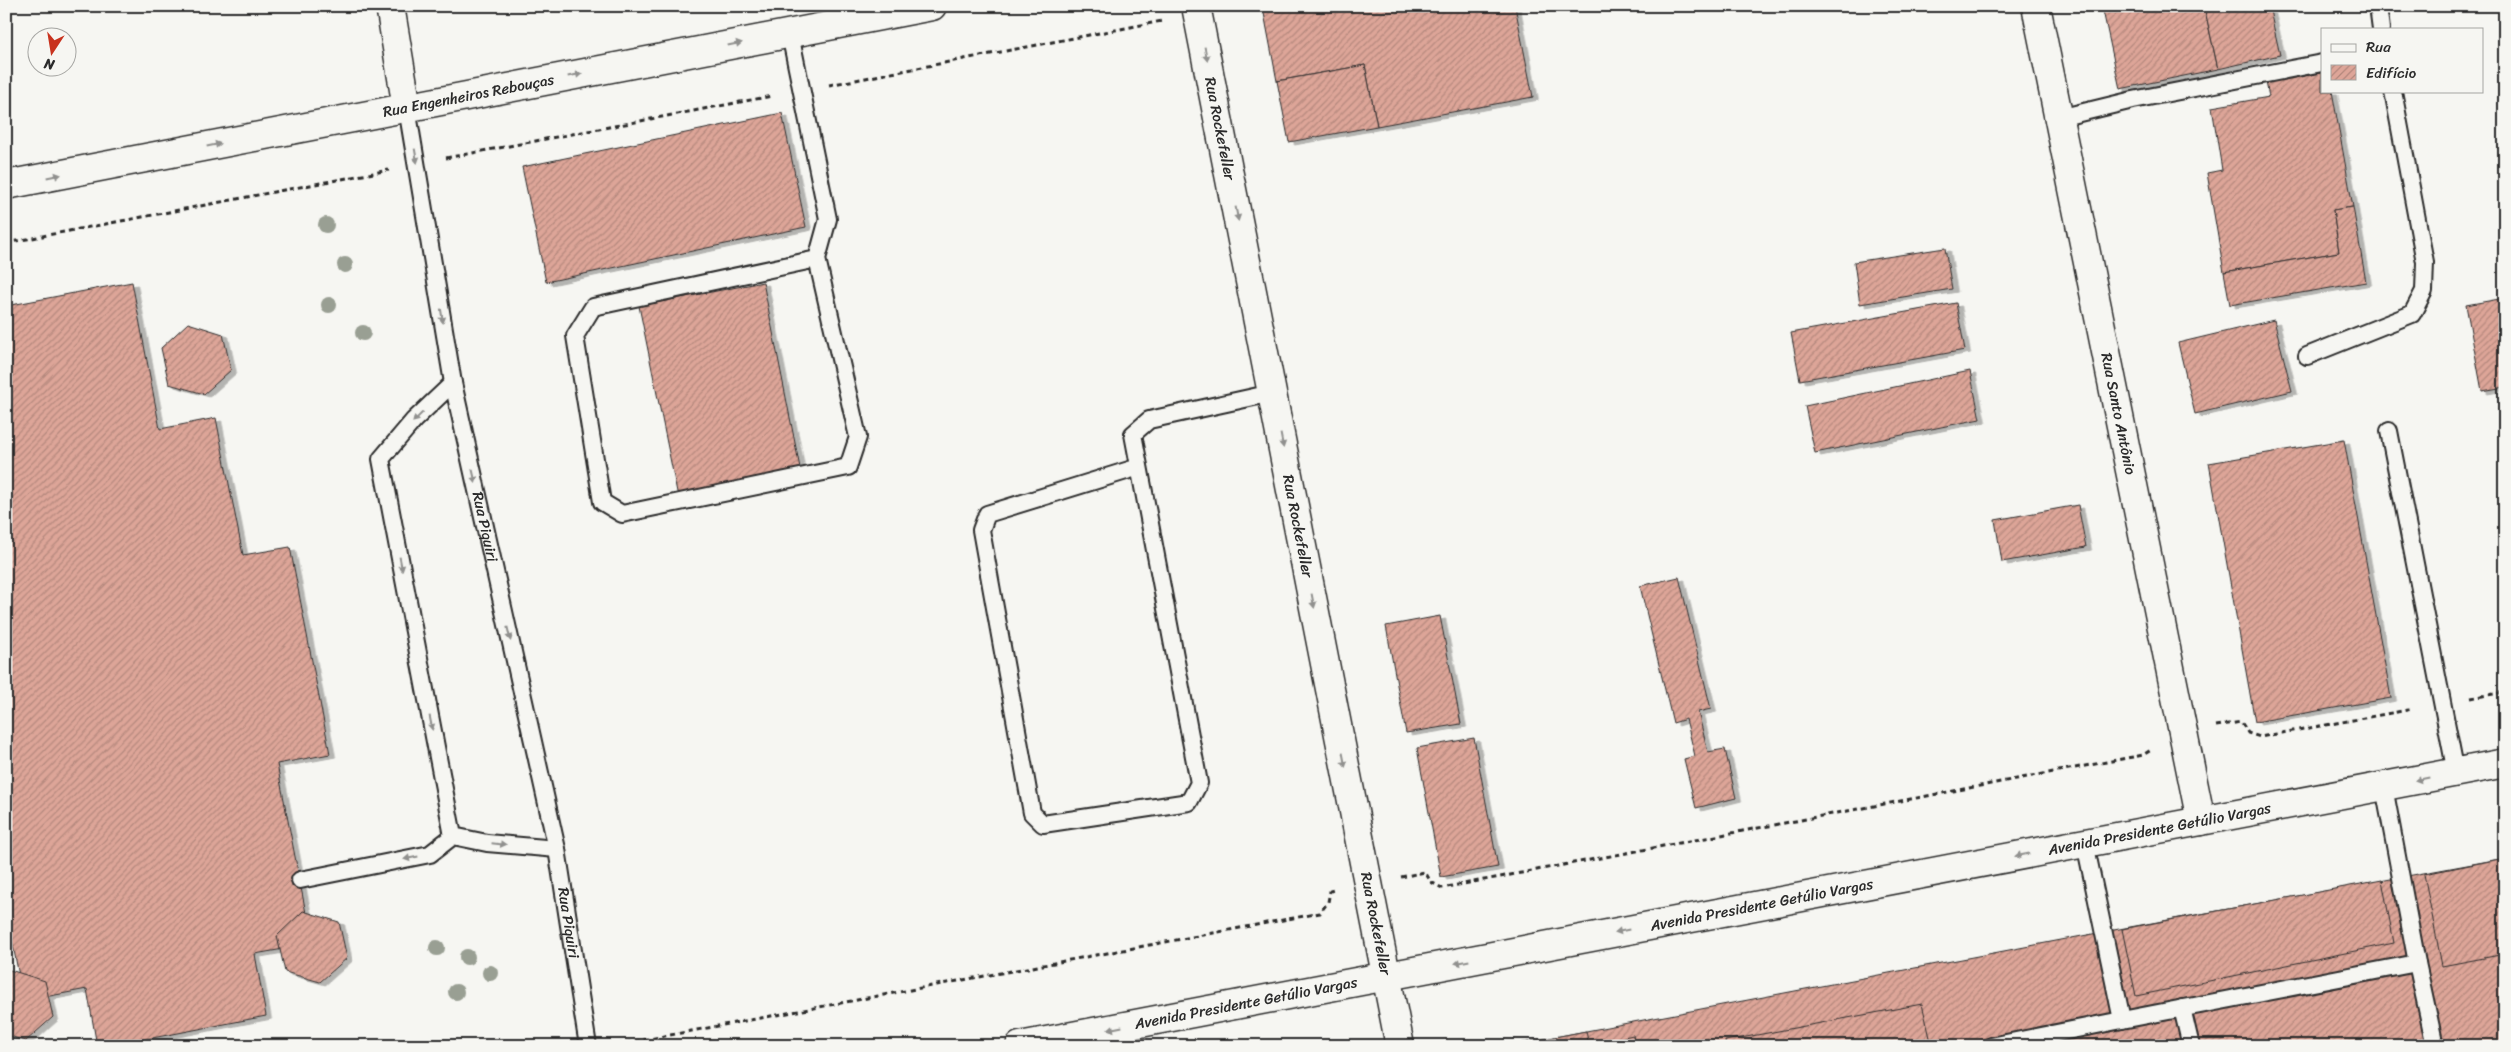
<svg xmlns="http://www.w3.org/2000/svg" width="2511" height="1052" font-family="Sriracha,sans-serif">
  <style>
    .building { fill: url(#building-hatch); stroke: #2b2b2b; filter: url(#shadow) }
    .lines { fill: none; stroke-linecap: round; stroke-linejoin: round }
    .lane-casing { stroke: #2b2b2b; stroke-width: 20 }
    .street-casing { stroke: #2b2b2b; stroke-width: 31 }
    .secondary-casing { stroke: #2b2b2b; stroke-width: 31 }
    .primary-casing { stroke: #2b2b2b; stroke-width: 31 }
    .path { stroke: #2b2b2b; stroke-width: 3; stroke-dasharray: 5 4; stroke-linecap: butt }
    .lane { stroke: #f6f6f2; stroke-width: 16 }
    .street { stroke: #f6f6f2; stroke-width: 28 }
    .secondary { stroke: #f6f6f2; stroke-width: 28 }
    .primary { stroke: #f6f6f2; stroke-width: 28 }
    .tree { fill: #999f93 }
    .oneway { fill: #90908e }
    .labels { text-anchor: middle; stroke-width: 4.5; stroke-linejoin: round; paint-order: stroke }
    .street-label { font-size: 15px; fill: #2b2b2b; stroke: #f6f6f2 }
  </style>
  <defs>
    <pattern id="building-hatch" width="6" height="6" patternUnits="userSpaceOnUse" patternTransform="scale(1.25)"><rect width="6" height="6" fill="#dda598"/><path d="M-1 1l2-2M0 6l6-6M5 7l2-2" fill="none" stroke="#b3877c"/></pattern>
    <filter id="shadow"><feDropShadow dx="5.5" dy="3" stdDeviation="0" flood-color="#0004"/></filter>
  </defs>
  <rect width="100%" height="100%" fill="#f6f6f2"/>
  <filter id="ink" filterUnits="userSpaceOnUse"><feTurbulence type="fractalNoise" baseFrequency=".02" numOctaves="2"/><feDisplacementMap in="SourceGraphic" scale="10" xChannelSelector="R" yChannelSelector="G"/><feConvolveMatrix kernelMatrix="1 2 1 2 8 2 1 2 1" color-interpolation-filters="sRGB"/></filter>
  <g filter="url(#ink)">
    <g class="building">
      <path d="M1273 6H1515L1533 97 1377 126 1365 65 1277 81 1263 8Z"/>
      <path d="M2102 6H2204L2218 69 2120 89Z"/>
      <path d="M2204 6H2269L2280 55 2218 69Z"/>
      <path d="M1365 65 1377 126 1289 142 1277 81Z"/>
      <path d="M2322 73V91H2332L2353 207 2333 210 2339 252 2224 272 2207 173 2222 170 2212 107 2269 97 2266 82Z"/>
      <path d="M782 113 806 227 546 282 522 167Z"/>
      <path d="M2353 207 2366 282 2230 305 2224 272 2339 252 2333 210Z"/>
      <path d="M1945 248 1952 289 1860 304 1854 262Z"/>
      <path d="M132 282 160 429 216 418 243 555 290 547 330 754 277 764 312 944 255 954 266 1016 111 1046H97L87 989 24 1001 6 910V306Z"/>
      <path d="M763 282 801 473 678 497 639 306Z"/>
      <path d="M2505 298V387L2482 391 2466 305Z"/>
      <path d="M1956 303 1965 350 1800 380 1791 333Z"/>
      <path d="M2274 320 2292 391 2195 414 2178 343Z"/>
      <path d="M188 323 223 334 231 370 204 394 169 384 161 348Z"/>
      <path d="M1970 371 1980 419 1815 453 1805 406Z"/>
      <path d="M2344 440 2391 698 2255 722 2209 463Z"/>
      <path d="M2078 505 2086 547 2002 562 1995 520Z"/>
      <path d="M1679 577 1711 709 1698 712 1708 752 1725 749 1736 798 1696 808 1684 759 1695 756 1686 719 1673 723 1640 586Z"/>
      <path d="M1440 616 1461 724 1406 733 1386 626Z"/>
      <path d="M1474 738 1498 867 1441 877 1417 748Z"/>
      <path d="M2505 858V1046H1508L2103 932Z"/>
      <path d="M2505 858V954L2442 966 2424 874Z"/>
      <path d="M2382 880 2394 943 2136 996 2122 929Z"/>
      <path d="M303 911 339 922 347 958 320 982 285 972 277 936Z"/>
      <path d="M10 970 45 981 53 1017 26 1041 6 1035V973Z"/>
      <path d="M1922 1004 1932 1046H1726L1725 1041Z"/>
      <path d="M1586 1031 1589 1046H1508Z"/>
      <path d="M1633 1035 1635 1046H1603L1602 1042Z"/>
    </g>
    <g class="lines">
      <defs>
        <g id="lane">
          <path d="M2378 6 2381 29"/>
          <path d="M790 34 828 219 817 259 858 437 848 467 622 514 602 502 575 336 593 307 817 259"/>
          <path id="s1" d="M407 108 453 383 557 849 588 1046"/>
          <path d="M2059 118 2133 100 2322 63"/>
          <path d="M2307 356 2412 314 2424 291 2425 262 2393 91"/>
          <path d="M453 383 414 420 381 459 453 836 487 843 557 849"/>
          <path d="M2389 431 2456 773"/>
          <path d="M1139 467 987 514 981 530 1032 813 1043 824 1189 802 1199 783 1133 434 1149 420 1272 393"/>
          <path d="M2085 843 2122 1020 2417 963 2384 787"/>
          <path d="M300 880 430 854 453 836"/>
          <path d="M2417 963 2435 1046"/>
          <path d="M2182 1008 2191 1046"/>
          <path d="M1991 1046 2122 1020"/>
        </g>
        <g id="street">
          <path d="M390 6 407 108"/>
          <path id="s2" d="M2036 6 2201 821"/>
        </g>
        <g id="secondary">
          <path id="s3" d="M6 185 932 6"/>
          <path id="s4" d="M1020 1046 2505 763"/>
        </g>
        <g id="primary">
          <path id="s5" d="M1196 6 1400 1046"/>
        </g>
      </defs>
      <use href="#lane" class="lane-casing"/>
      <use href="#street" class="street-casing"/>
      <use href="#secondary" class="secondary-casing"/>
      <use href="#primary" class="primary-casing"/>
      <g class="path">
        <path d="M1232 8 1240 6"/>
        <path d="M829 85 1162 21"/>
        <path d="M446 158 772 96"/>
        <path d="M6 243 389 170"/>
        <path d="M2471 698 2505 692"/>
        <path d="M2216 726 2241 722 2248 733 2260 737 2413 709"/>
        <path d="M1401 877 1425 872 1431 882 1442 888 2143 755 2151 750"/>
        <path d="M617 1045 1320 913 1328 902 1330 891 1334 890"/>
      </g>
      <use href="#lane" class="lane"/>
      <use href="#street" class="street"/>
      <use href="#secondary" class="secondary"/>
      <use href="#primary" class="primary"/>
    </g>
    <g class="tree">
      <circle cx="326" cy="225" r="8"/>
      <circle cx="345" cy="265" r="8"/>
      <circle cx="329" cy="305" r="8"/>
      <circle cx="363" cy="333" r="8"/>
      <circle cx="437" cy="948" r="8"/>
      <circle cx="467" cy="957" r="8"/>
      <circle cx="490" cy="973" r="8"/>
      <circle cx="456" cy="992" r="8"/>
    </g>
    <defs><path id="oneway-solid" d="M-6-.8H1V-3.2L6.5 0L1 3.2V.8H-6Z" transform="scale(1.25)"/></defs>
    <g class="oneway">
      <use href="#oneway-solid" transform="translate(735 44) rotate(-11)"/>
      <use href="#oneway-solid" transform="translate(1206 54) rotate(79)"/>
      <use href="#oneway-solid" transform="translate(575 75) rotate(-11)"/>
      <use href="#oneway-solid" transform="translate(214 145) rotate(-11)"/>
      <use href="#oneway-solid" transform="translate(416 156) rotate(80)"/>
      <use href="#oneway-solid" transform="translate(54 176) rotate(-11)"/>
      <use href="#oneway-solid" transform="translate(1237 214) rotate(79)"/>
      <use href="#oneway-solid" transform="translate(442 316) rotate(81)"/>
      <use href="#oneway-solid" transform="translate(418 417) rotate(135)"/>
      <use href="#oneway-solid" transform="translate(1282 441) rotate(79)"/>
      <use href="#oneway-solid" transform="translate(474 476) rotate(77)"/>
      <use href="#oneway-solid" transform="translate(401 564) rotate(79)"/>
      <use href="#oneway-solid" transform="translate(1313 601) rotate(79)"/>
      <use href="#oneway-solid" transform="translate(509 634) rotate(77)"/>
      <use href="#oneway-solid" transform="translate(431 723) rotate(79)"/>
      <use href="#oneway-solid" transform="translate(1344 760) rotate(79)"/>
      <use href="#oneway-solid" transform="translate(2422 779) rotate(169)"/>
      <use href="#oneway-solid" transform="translate(499 844) rotate(6)"/>
      <use href="#oneway-solid" transform="translate(2022 855) rotate(169)"/>
      <use href="#oneway-solid" transform="translate(411 858) rotate(169)"/>
      <use href="#oneway-solid" transform="translate(1622 931) rotate(169)"/>
      <use href="#oneway-solid" transform="translate(1462 962) rotate(169)"/>
      <use href="#oneway-solid" transform="translate(1115 1028) rotate(169)"/>
    </g>
  </g>
  <g class="labels">
    <g class="street-label">
      <text dy="5" stroke="none"><textPath href="#s3" startOffset="471">Rua Engenheiros Rebouças</textPath></text>
      <text dy="5" stroke="none"><textPath href="#s5" startOffset="125">Rua Rockefeller</textPath></text>
      <text dy="5" stroke="none"><textPath href="#s2" startOffset="416">Rua Santo Antônio</textPath></text>
      <text dy="5" stroke="none"><textPath href="#s5" startOffset="530">Rua Rockefeller</textPath></text>
      <text dy="5" stroke="none"><textPath href="#s1" startOffset="426">Rua Piquiri</textPath></text>
      <text dy="5" stroke="none"><textPath href="#s4" startOffset="1160">Avenida Presidente Getúlio Vargas</textPath></text>
      <text dy="5" stroke="none"><textPath href="#s4" startOffset="755">Avenida Presidente Getúlio Vargas</textPath></text>
      <text dy="5" stroke="none"><textPath href="#s1" startOffset="831">Rua Piquiri</textPath></text>
      <text dy="5" stroke="none"><textPath href="#s5" startOffset="935">Rua Rockefeller</textPath></text>
      <text dy="5" stroke="none"><textPath href="#s4" startOffset="230">Avenida Presidente Getúlio Vargas</textPath></text>
    </g>
  </g>
  <rect width="2511" height="1052" fill="none" stroke="#f6f6f2" stroke-width="25"/>
  <rect x="12" y="12" width="2486" height="1027" fill="none" stroke="#2b2b2b" stroke-width="2" filter="url(#ink)"/>
  <rect x="2321" y="28" width="162" height="65" fill="#f6f6f2" stroke="#a5a5a2"/>
  <rect x="2331" y="44" width="25" height="8" fill="#f6f6f2" stroke="#a5a5a2"/>
  <text x="2366" y="52" font-size="15" fill="#2b2b2b">Rua</text>
  <rect x="2331" y="65" width="25" height="15" fill="url(#building-hatch)" stroke="#a5a5a2"/>
  <text x="2366" y="78" font-size="15" fill="#2b2b2b">Edifício</text>
  <g transform="translate(52 52) rotate(192)"><circle r="24" fill="#f6f6f2" stroke="#a5a5a2"/>
  <path d="M0-4L9 19L0 12L-9 19Z" fill="#c8321e"/>
  <text y="-8" font-size="14" font-weight="bold" text-anchor="middle" fill="#2b2b2b">N</text>
  </g>
</svg>
